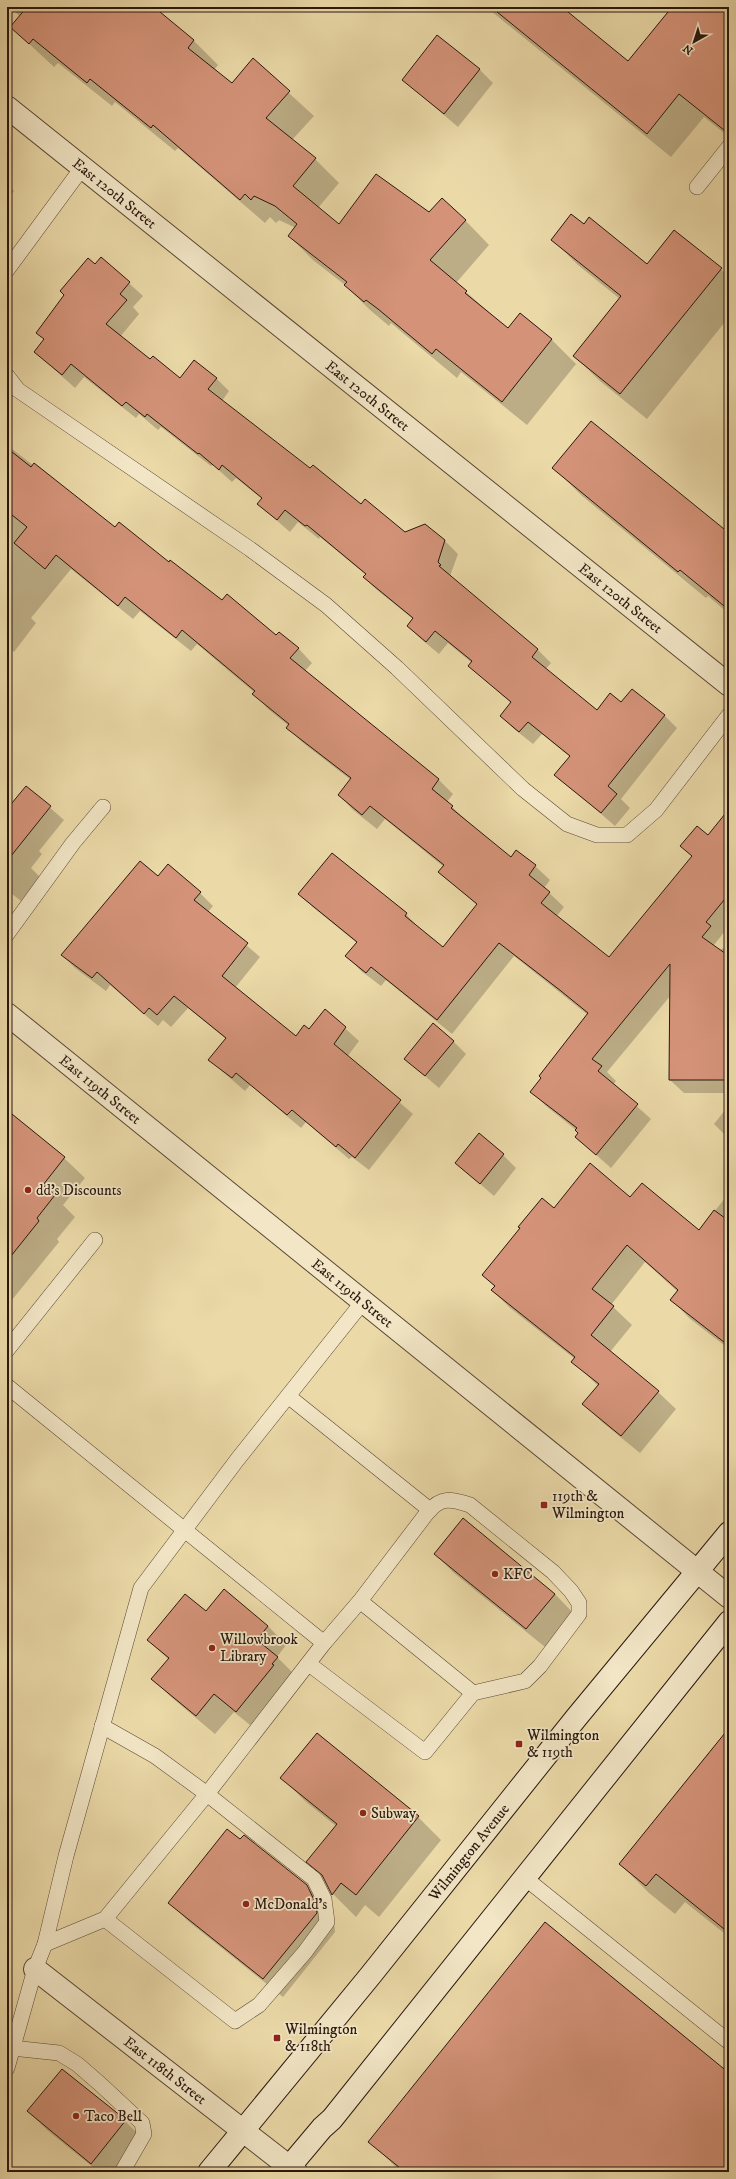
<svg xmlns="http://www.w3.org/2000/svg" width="736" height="2179" font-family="'IM FELL DW Pica',serif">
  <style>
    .shadow { fill: #0003 }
    .building { fill: #d49379; stroke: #2a170f }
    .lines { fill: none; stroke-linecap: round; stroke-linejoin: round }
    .service-casing { stroke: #5a4835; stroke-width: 16 }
    .minor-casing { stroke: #5a4835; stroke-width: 24 }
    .tertiary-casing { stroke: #5a4835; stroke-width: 24 }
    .secondary-casing { stroke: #2a170f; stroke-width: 24 }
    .service { stroke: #f2e6c6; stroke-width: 15 }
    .minor { stroke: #f2e6c6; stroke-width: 22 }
    .tertiary { stroke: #f2e6c6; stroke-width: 22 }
    .secondary { stroke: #f2e6c6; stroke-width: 22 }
    .poi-dot { fill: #8f2418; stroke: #f2e6c6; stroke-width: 1.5 }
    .labels { text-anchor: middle; stroke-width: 3.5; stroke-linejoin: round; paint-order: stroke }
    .street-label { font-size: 15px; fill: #2a170f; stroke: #f2e6c6 }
    .poi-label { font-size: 15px; fill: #2a170f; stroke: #f2e6c6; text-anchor: start }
  </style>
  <rect width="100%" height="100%" fill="#ebd9a8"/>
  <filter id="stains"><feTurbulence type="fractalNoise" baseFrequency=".005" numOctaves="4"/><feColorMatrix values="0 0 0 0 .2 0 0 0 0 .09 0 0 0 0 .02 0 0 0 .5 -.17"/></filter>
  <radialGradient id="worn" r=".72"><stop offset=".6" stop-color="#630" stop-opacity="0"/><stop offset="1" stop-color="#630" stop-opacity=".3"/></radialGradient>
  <g class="shadow">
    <path d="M11 7H152L193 40 218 65 214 70 232 84 253 60 314 116 292 140 315 159 339 183 318 208 339 225 429 214 465 220 489 245 456 283 509 330 521 315 552 340 576 364 527 425 461 372 457 378 404 334 391 323 389 326 370 310 345 285 313 260 289 236 296 228 279 220 276 223 270 217 265 223 178 148 175 151 115 102 112 106 58 63 54 67 11 27 20 17Z"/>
    <path d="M486 7H560L628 63 674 7H729V137L704 117 671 157Z"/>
    <path d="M437 37 480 70 493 83 458 127 403 80Z"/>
    <path d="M7 184 14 191 7 200Z"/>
    <path d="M584 225 647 265 674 231 729 276V317L647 419 600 381 574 356 620 299 578 265 553 240Z"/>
    <path d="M102 259 143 296 133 307 139 314 120 337 150 361 180 379 216 378 229 391 222 401 310 470 405 533 444 540 458 554 450 576 453 579 538 650 551 663 545 670 597 711 622 703 664 715 677 728 621 799 630 808 615 826 556 775 570 757 542 734 533 744 514 729 501 716 511 703 469 666 472 663 448 643 439 654 421 639 408 626 413 619 377 590 364 577 366 575 320 537 319 539 298 522 290 532 258 504 262 499 236 478 232 482 213 465 211 466 161 427 158 430 139 414 136 418 84 377 75 388 35 352 45 340 37 333Z"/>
    <path d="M7 445 115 529 169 563 222 602 298 648 312 663 305 671 439 780 453 794 447 802 467 821 511 858 535 866 550 880 544 888 564 907 556 917 609 958 692 857 682 846 709 837 729 811V926L702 960 729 945V1093H684L670 1080 671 995 607 1072 616 1081 613 1085 651 1119 611 1168 576 1137 579 1133 576 1130 546 1106 532 1092 588 1015 514 956 452 1034 386 980 381 986 361 971 347 956 357 943 314 908 299 894 406 914 420 929 443 948 477 905 439 872 444 867 385 819 377 829 353 810 339 795 351 780 302 742 288 728 289 726 268 709 254 694 255 693 197 644 191 651 140 611 133 619 71 569 31 618 36 623 14 652 10 649 7 653Z"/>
    <path d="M554 468 729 535V614L708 596 706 598 581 495Z"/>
    <path d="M26 787 64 820 39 851 42 854 31 868 40 877 21 901 7 890V810Z"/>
    <path d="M158 878 200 893 213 906 208 912 260 957 235 988 296 1037 309 1030 326 1011 359 1041 347 1057 413 1114 369 1170 352 1157 349 1159 306 1122 301 1128 250 1085 245 1091 223 1072 210 1059 226 1039 188 1008 171 1027 163 1020 158 1026 110 985 106 991 75 968 62 955Z"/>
    <path d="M453 1041 466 1054 439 1088 405 1059Z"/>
    <path d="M729 1105V1139L714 1124Z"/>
    <path d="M7 1112 64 1158 85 1178 63 1205 75 1217 57 1239 59 1242 7 1306Z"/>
    <path d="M503 1155 516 1168 494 1196 456 1163Z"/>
    <path d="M729 1193V1349L689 1318 672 1300 678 1292 645 1262 611 1305 632 1325 610 1352 658 1392 676 1409 640 1453 602 1422 584 1404 598 1386 573 1361 575 1359 510 1308 492 1290 495 1287 483 1275 555 1209 630 1198 699 1231Z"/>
    <path d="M435 1554 555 1594 573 1613 545 1647 454 1573Z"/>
    <path d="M206 1613 268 1626 286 1645 277 1657 296 1676 255 1729 234 1712 215 1734 171 1697 153 1679 169 1660 148 1640Z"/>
    <path d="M729 1733V1937L685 1902 675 1914 649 1893 620 1864Z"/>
    <path d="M282 1778 418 1817 441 1840 379 1917 365 1905 356 1917 333 1894 325 1879 308 1861 336 1826 305 1801Z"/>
    <path d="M241 1841 306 1886 325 1905 334 1921 335 1932 283 1997 188 1921 170 1903Z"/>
    <path d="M729 2074V2172H401L370 2142Z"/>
    <path d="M28 2111 125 2121 143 2139 118 2172H99L47 2130Z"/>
  </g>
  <g class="building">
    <path d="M27 7H154L194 40 188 48 232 83 253 58 290 91 266 118 316 158 293 186 339 224 376 174 429 212 442 198 466 220 430 260 467 291 465 293 508 328 520 313 552 339 502 402 436 349 432 354 378 309 366 300 364 302 344 285 347 282 288 236 297 224 275 206 254 196 251 200 245 194 240 200 153 125 151 128 90 79 87 83 33 39 29 44 10 27Z"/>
    <path d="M491 7H562L628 61 672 7H729V134L679 94 647 134Z"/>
    <path d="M437 35 480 69 444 114 402 80Z"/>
    <path d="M571 214 584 224 589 217 647 264 674 230 722 268 620 394 573 356 621 296 551 240Z"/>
    <path d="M101 257 130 282 120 294 127 300 106 324 150 359 153 356 180 378 194 360 217 378 208 389 310 468 313 465 361 504 365 499 405 532 425 524 445 540 438 562 441 565 439 566 538 649 532 657 597 710 610 693 621 702 632 689 665 715 608 786 617 794 601 813 554 775 570 756 528 722 519 732 500 716 511 702 468 666 472 661 435 631 426 642 407 626 413 618 363 577 366 574 307 525 305 526 285 510 277 520 257 504 262 498 222 465 219 470 199 453 198 454 147 414 145 417 126 402 122 406 71 364 62 375 34 352 44 339 36 333 64 295 60 291 88 258 95 264Z"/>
    <path d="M591 421 729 533V610L680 570 678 572 552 468Z"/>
    <path d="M7 448 31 467 34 463 115 527 119 522 169 562 170 560 222 600 227 594 276 635 279 632 299 648 290 658 439 779 432 789 453 806 451 808 511 857 516 850 536 865 529 875 550 892 541 903 609 957 692 856 680 846 697 826 708 835 729 809V894L706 922 711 926 702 937 729 956V1080H669L670 964 592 1059 602 1066 598 1071 638 1104 596 1155 575 1137 578 1133 575 1130 577 1128 530 1092 541 1078 539 1076 588 1013 561 991 499 943 437 1020 371 967 366 973 345 956 357 942 298 894 332 853 407 913 405 916 443 947 477 904 438 872 444 865 370 806 362 815 338 795 351 778 286 728 289 724 252 694 255 691 182 630 176 638 125 597 118 606 56 555 45 569 14 543 27 527 7 511Z"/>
    <path d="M26 786 51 806 7 861V809Z"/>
    <path d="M140 861 158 876 168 864 201 892 194 900 248 943 222 976 296 1036 304 1025 309 1029 325 1009 346 1027 334 1044 401 1100 355 1158 338 1144 336 1147 292 1110 287 1115 236 1073 232 1078 208 1060 226 1038 174 996 157 1015 149 1008 144 1014 97 972 92 978 61 955Z"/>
    <path d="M433 1023 454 1041 425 1076 404 1059Z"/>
    <path d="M7 1110 65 1157 43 1185 55 1195 37 1218 39 1221 7 1261Z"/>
    <path d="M479 1133 504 1154 480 1184 455 1163Z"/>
    <path d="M590 1163 630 1197 642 1183 699 1230 714 1210 729 1221V1346L670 1300 678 1290 627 1245 592 1289 614 1306 591 1335 659 1391 621 1436 582 1404 599 1384 571 1362 575 1357 491 1290 495 1286 482 1275 520 1228 518 1227 542 1198 554 1208Z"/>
    <path d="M463 1518 555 1594 526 1629 434 1554Z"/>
    <path d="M224 1589 268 1626 257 1640 278 1657 272 1664 274 1665 236 1712 214 1694 196 1716 151 1679 169 1658 147 1640 185 1594 206 1611Z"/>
    <path d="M729 1728V1933L656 1874 646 1886 619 1864Z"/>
    <path d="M317 1733 419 1816 356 1895 341 1883 332 1895 322 1875 306 1862 337 1824 280 1778Z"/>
    <path d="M227 1829 240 1839 244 1835 307 1885 315 1902 317 1913 263 1979 168 1903Z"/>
    <path d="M545 1922 729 2073V2172H405L368 2142Z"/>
    <path d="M62 2069 126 2120 91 2164 27 2111Z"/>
  </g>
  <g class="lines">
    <defs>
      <g id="service">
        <path d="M697 187 729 147"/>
        <path d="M7 270 82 168"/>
        <path d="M7 376 18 390 250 549 326 605 397 668 523 789 567 824 597 835H627L656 810 729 715"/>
        <path d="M7 934 73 843 103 807"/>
        <path d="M7 1350 95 1240"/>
        <path d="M7 1386 324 1643"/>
        <path d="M288 1396 430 1510"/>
        <path d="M360 1601 427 1513C441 1496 451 1499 470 1505L553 1572 571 1591 579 1603V1614L540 1666 525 1681 473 1693"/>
        <path d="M102 1726 155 1756 207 1794 314 1879 324 1899 327 1922 305 1952 259 2005 235 2021 105 1919"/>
        <path d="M525 1878 729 2042"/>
        <path d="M45 1944 105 1919 207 1794 324 1643 360 1601 473 1693 425 1752 309 1664"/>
        <path d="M12 2048 59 2053 77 2064 99 2083 142 2123 144 2134 122 2172"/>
        <path d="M7 2068 35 1969 45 1944 66 1856 141 1588 237 1460 362 1303"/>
      </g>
      <g id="minor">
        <path id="s1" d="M7 107 729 685"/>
        <path id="s2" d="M35 1969 296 2172"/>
      </g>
      <g id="tertiary">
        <path id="s3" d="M7 1014 729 1597"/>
      </g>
      <g id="secondary">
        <path id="s4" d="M209 2172 370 1976 576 1718 729 1533"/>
        <path d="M285 2172 322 2128 332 2119 729 1622"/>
      </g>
    </defs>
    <use href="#service" class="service-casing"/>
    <use href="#minor" class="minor-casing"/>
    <use href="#tertiary" class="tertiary-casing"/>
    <use href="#secondary" class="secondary-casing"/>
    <use href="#service" class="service"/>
    <use href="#minor" class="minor"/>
    <use href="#tertiary" class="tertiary"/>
    <use href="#secondary" class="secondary"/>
  </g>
  <g class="poi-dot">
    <circle cx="28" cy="1190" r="4"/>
    <rect x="540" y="1501" width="8" height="8" rx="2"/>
    <circle cx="495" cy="1574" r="4"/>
    <circle cx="212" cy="1648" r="4"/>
    <rect x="515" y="1740" width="8" height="8" rx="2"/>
    <circle cx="363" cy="1813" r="4"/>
    <circle cx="246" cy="1904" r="4"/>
    <rect x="273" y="2034" width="8" height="8" rx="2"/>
    <circle cx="76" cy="2116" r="4"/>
  </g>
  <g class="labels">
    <g class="street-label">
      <text dy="5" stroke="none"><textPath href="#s1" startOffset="138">East 120th Street</textPath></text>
      <text dy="5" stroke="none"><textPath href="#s1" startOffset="462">East 120th Street</textPath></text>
      <text dy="5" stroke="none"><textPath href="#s1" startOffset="786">East 120th Street</textPath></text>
      <text dy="5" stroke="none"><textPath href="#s3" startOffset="120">East 119th Street</textPath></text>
      <text dy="5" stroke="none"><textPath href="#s3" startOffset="444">East 119th Street</textPath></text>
      <text dy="5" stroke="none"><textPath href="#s4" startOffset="412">Wilmington Avenue</textPath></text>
      <text dy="5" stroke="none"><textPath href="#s2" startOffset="165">East 118th Street</textPath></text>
    </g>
    <g class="poi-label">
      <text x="36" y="1195">dd's Discounts</text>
      <text x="552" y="1501">119th &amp;<tspan x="552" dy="17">Wilmington</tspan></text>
      <text x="503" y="1579">KFC</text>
      <text x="220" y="1644">Willowbrook<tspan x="220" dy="17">Library</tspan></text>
      <text x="527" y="1740">Wilmington<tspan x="527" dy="17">&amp; 119th</tspan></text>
      <text x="371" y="1818">Subway</text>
      <text x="254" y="1909">McDonald's</text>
      <text x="285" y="2034">Wilmington<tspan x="285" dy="17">&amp; 118th</tspan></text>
      <text x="84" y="2121">Taco Bell</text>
    </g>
  </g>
  <rect width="736" height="2179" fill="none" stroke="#ebd9a8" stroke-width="24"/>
  <rect x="8" y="8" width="720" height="2163" fill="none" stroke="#2a170f" stroke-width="2"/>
  <rect x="12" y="12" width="712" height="2155" fill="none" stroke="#2a170f"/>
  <g transform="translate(694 42) rotate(219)" stroke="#f2e6c6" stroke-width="3" paint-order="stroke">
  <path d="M0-3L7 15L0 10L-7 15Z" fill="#2a170f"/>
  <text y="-6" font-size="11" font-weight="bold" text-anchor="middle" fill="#2a170f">N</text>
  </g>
  <rect width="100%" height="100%" filter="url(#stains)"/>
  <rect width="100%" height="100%" fill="url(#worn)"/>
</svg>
